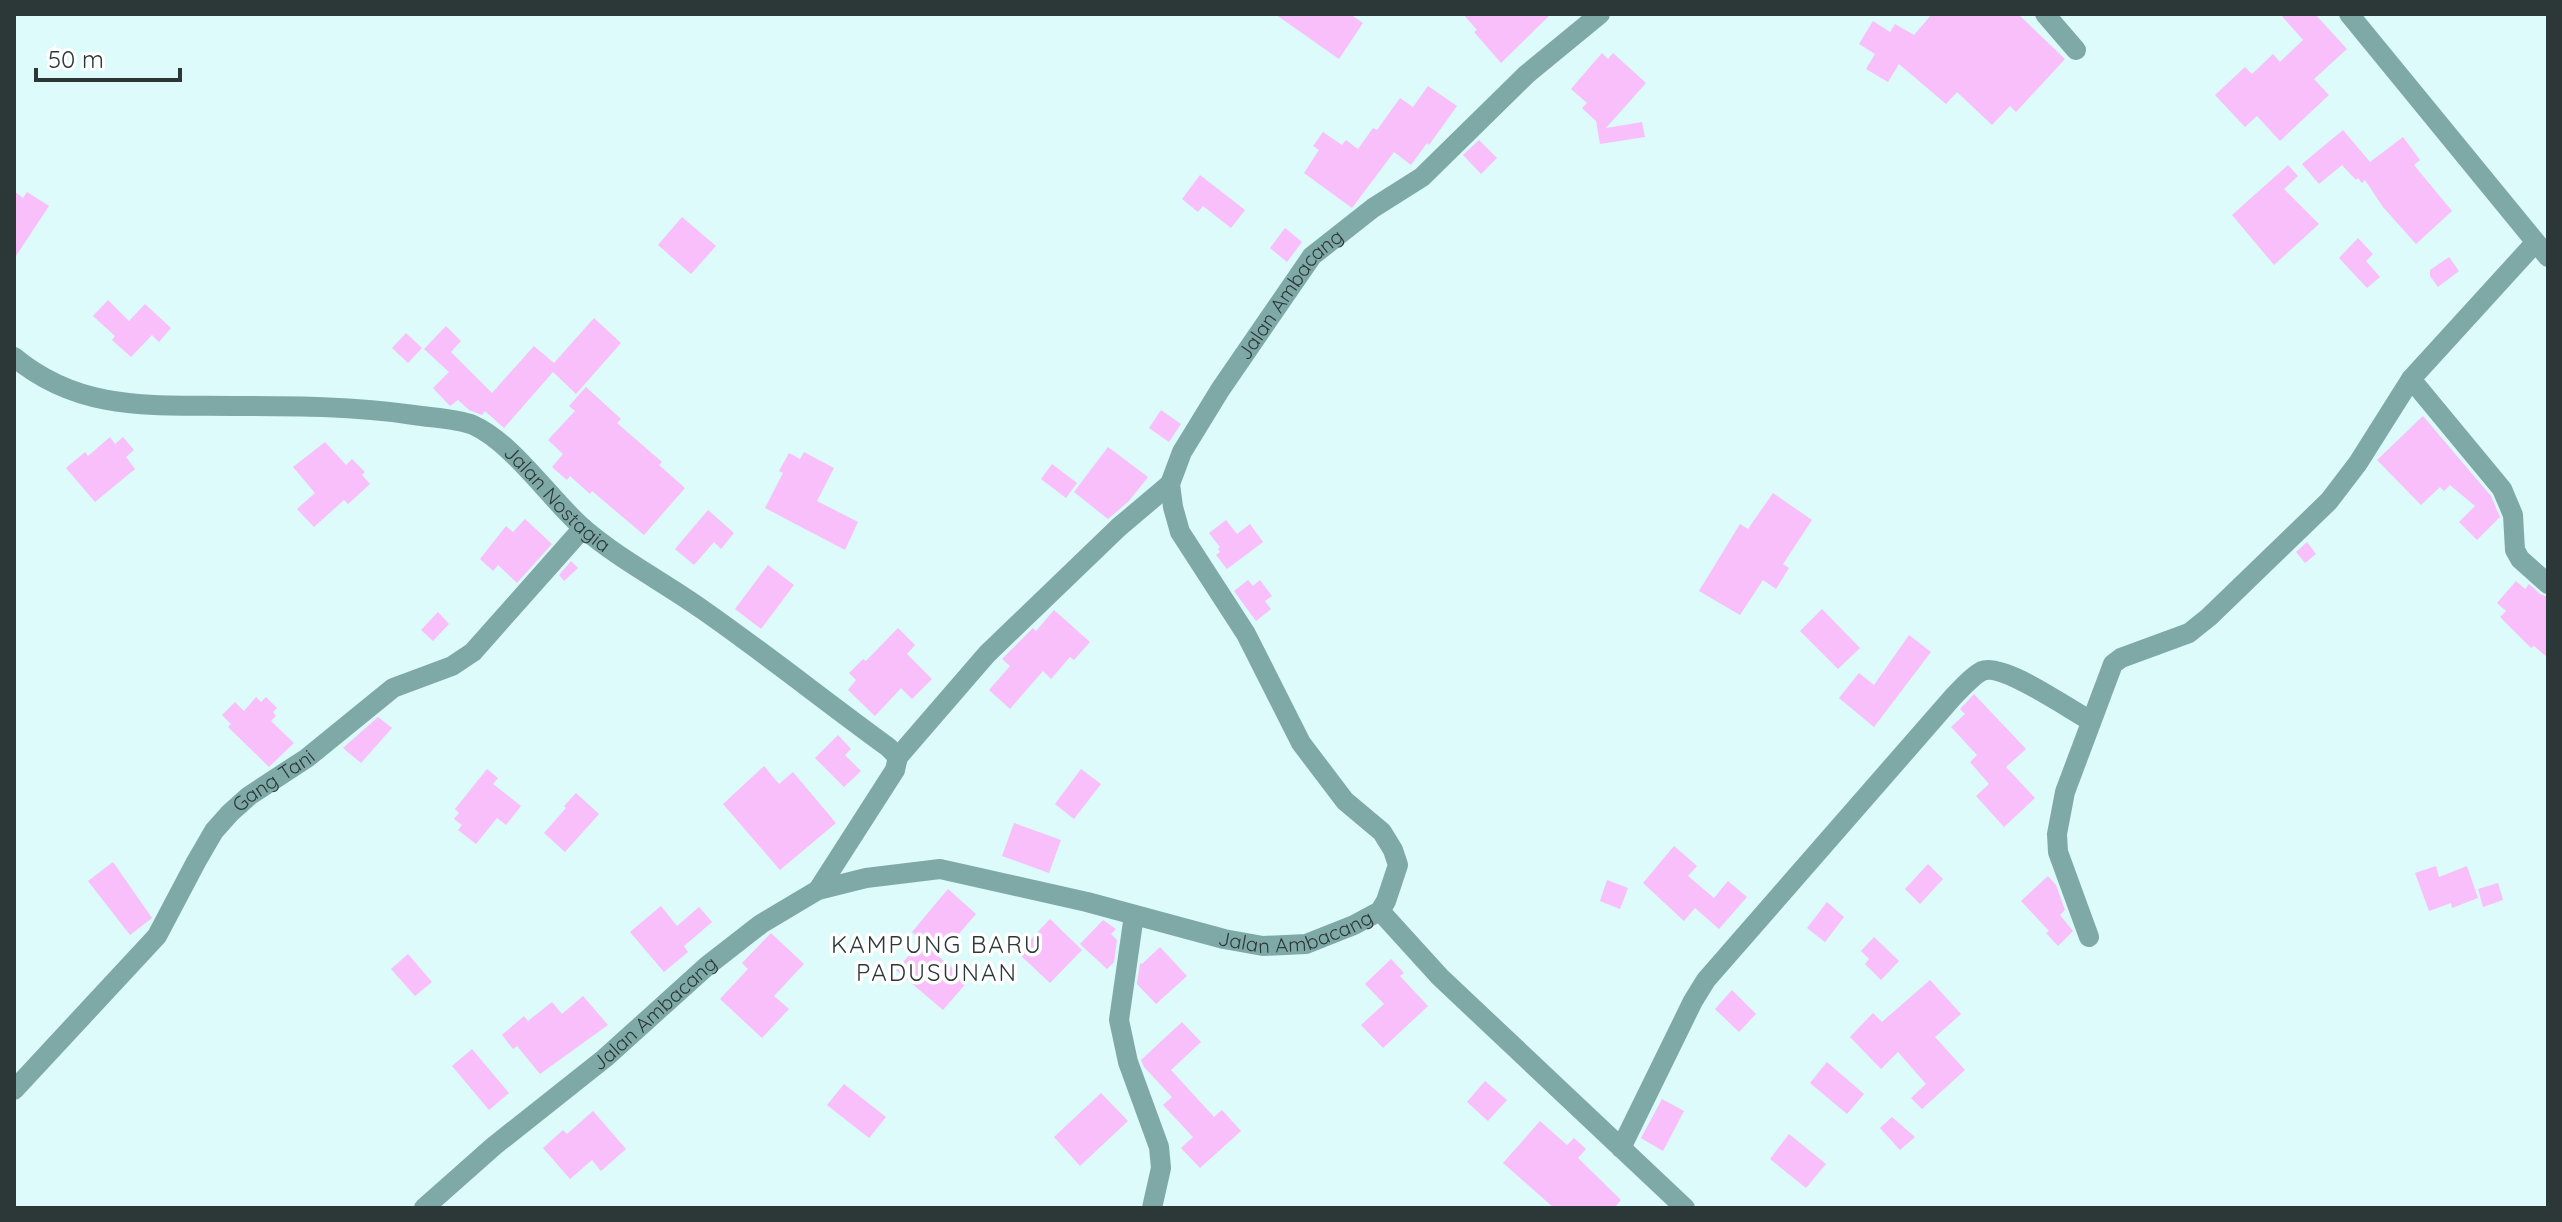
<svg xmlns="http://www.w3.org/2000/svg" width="2562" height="1222" font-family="Quicksand,sans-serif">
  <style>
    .building { fill: #f9bffa }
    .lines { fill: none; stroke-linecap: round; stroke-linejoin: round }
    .minor { stroke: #7fa9a7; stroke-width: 20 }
    .labels { text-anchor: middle; stroke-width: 7; stroke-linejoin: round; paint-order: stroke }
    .street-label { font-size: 20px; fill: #2c3838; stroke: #fff }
    .quarter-label { font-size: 24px; letter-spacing: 2px; fill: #2c3838; stroke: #fff }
  </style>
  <rect width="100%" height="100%" fill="#dcfbfa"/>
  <g class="building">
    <path d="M1275 14H1350L1363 23 1339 59Z"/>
    <path d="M1463 14H1551L1501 63 1474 32 1477 30Z"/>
    <path d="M1932 14H2018L2065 59 2016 112 2010 106 1992 125 1957 92 1946 104 1899 64 1888 82 1866 69 1875 54 1859 44 1873 21 1890 32 1895 24 1914 35Z"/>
    <path d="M2280 14H2315L2347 49 2314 79 2329 95 2280 141 2257 116 2245 127 2215 95 2245 67 2252 74 2273 54 2280 62 2303 40Z"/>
    <path d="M1602 53 1608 59 1613 53 1646 83 1606 128 1642 122 1645 137 1600 144 1596 121 1582 108 1587 103 1571 89Z"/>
    <path d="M1428 86 1457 106 1429 145 1427 143 1411 165 1394 152 1352 208 1304 173 1319 150 1313 146 1323 132 1342 145 1346 140 1358 149 1373 128 1377 130 1400 98 1413 107Z"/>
    <path d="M2343 130 2370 162 2403 137 2420 160 2414 165 2452 211 2416 244 2383 207 2365 180 2362 183 2358 178 2356 180 2342 165 2319 184 2302 164Z"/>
    <path d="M1479 140 1497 158 1481 174 1463 155Z"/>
    <path d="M2288 165 2298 176 2284 189 2319 224 2274 265 2232 215Z"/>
    <path d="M1200 175 1245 210 1231 228 1203 206 1198 212 1182 199Z"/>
    <path d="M14 191 23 198 27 192 49 206 14 259Z"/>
    <path d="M682 217 716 246 691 274 658 245Z"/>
    <path d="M1285 228 1302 242 1287 262 1270 248Z"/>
    <path d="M2358 238 2373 254 2366 261 2380 277 2367 288 2339 258Z"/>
    <path d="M2449 257 2459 271 2438 287 2430 276V270Z"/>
    <path d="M108 300 129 321 145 304 171 328 159 342 152 335 131 357 112 340 115 336 93 316Z"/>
    <path d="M594 318 621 343 576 394 553 372 504 428 485 411 482 415 469 410 458 400 450 406 433 388 449 372 424 349 446 326 461 341 451 352 492 393 534 346 554 363Z"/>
    <path d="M406 333 422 348 408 363 392 348Z"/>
    <path d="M586 387 621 419 617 423 662 462 659 465 685 488 644 535 592 491 590 494 570 476 567 480 552 467 563 454 548 440 575 411 569 406Z"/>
    <path d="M1161 410 1181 424 1169 442 1149 428Z"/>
    <path d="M2423 416 2491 496 2500 517 2477 540 2459 522 2475 506 2450 485 2444 491 2440 487 2421 505 2377 460Z"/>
    <path d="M110 437 115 444 123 437 134 450 126 457 135 469 95 502 66 468 85 452 88 456Z"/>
    <path d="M325 442 346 465 352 459 365 472 362 475 370 484 348 504 344 500 314 527 297 509 315 493 293 467Z"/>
    <path d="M1108 447 1148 477 1129 501 1108 519 1074 492Z"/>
    <path d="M804 452 834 468 817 501 858 522 845 550 765 508 783 473 779 471 789 453 800 459Z"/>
    <path d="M1052 464 1077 483 1066 498 1041 479Z"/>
    <path d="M1773 493 1812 520 1783 564 1789 568 1776 589 1763 580 1740 615 1699 591 1740 524 1748 529Z"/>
    <path d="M708 510 734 533 721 549 714 542 694 565 675 549Z"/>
    <path d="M525 519 552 544 517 583 498 565 493 571 480 559 506 526 513 532Z"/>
    <path d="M1226 520 1237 534 1250 524 1263 542 1227 569 1216 555 1220 552 1218 549 1220 547 1209 533Z"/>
    <path d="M2307 542 2316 554 2305 563 2296 552Z"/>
    <path d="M571 561 578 568 564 581 559 575Z"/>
    <path d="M768 565 794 585 761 629 735 609Z"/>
    <path d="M1248 580 1253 586 1260 580 1272 596 1265 601 1271 609 1256 621 1234 591Z"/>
    <path d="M2516 581 2525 589 2529 584 2540 594 2548 597V658L2534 646 2531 648 2500 617 2506 611 2497 603Z"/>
    <path d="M1822 609 1860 648 1838 669 1800 631Z"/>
    <path d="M1054 610 1090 642 1074 660 1070 657 1051 679 1043 671 1010 709 989 690 1010 666 1002 659 1033 628 1036 631Z"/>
    <path d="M438 612 449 624 433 641 421 630Z"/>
    <path d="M898 628 915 645 907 654 932 679 912 699 901 688 875 716 848 690 856 680 849 673 863 659 866 661Z"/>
    <path d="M1909 635 1931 652 1874 727 1839 698 1859 673 1874 685Z"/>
    <path d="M1974 694 2026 749 2006 767 2035 798 2004 827 1976 796 1989 784 1970 762 1977 755 1951 727 1965 714 1960 709Z"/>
    <path d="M256 697 261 702 266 697 277 708 273 712 276 716 271 721 294 743 269 767 228 727 231 724 222 715 235 702 244 711Z"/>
    <path d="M378 717 392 728 361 763 343 748Z"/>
    <path d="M838 735 851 749 845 755 861 771 844 787 815 758Z"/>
    <path d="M764 766 779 784 793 772 836 823 780 870 723 804Z"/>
    <path d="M487 769 498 778 493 784 521 806 506 825 497 818 476 844 458 830 462 825 454 819 459 813 455 809Z"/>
    <path d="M1081 769 1101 784 1074 819 1055 804Z"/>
    <path d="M576 793 599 814 565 852 544 833 566 808 564 806Z"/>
    <path d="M1014 823 1061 840 1049 873 1002 856Z"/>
    <path d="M1674 846 1697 866 1688 876 1714 898 1728 881 1747 897 1719 929 1695 908 1684 921 1643 883Z"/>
    <path d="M113 862 152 918 130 935 88 881Z"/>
    <path d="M1928 864 1943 879 1920 904 1905 889Z"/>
    <path d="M2436 866 2439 877 2467 866 2478 898 2452 908 2451 903 2429 911 2415 873Z"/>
    <path d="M2048 876 2056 885 2065 910 2060 915 2073 931 2058 946 2046 933 2049 931 2021 901Z"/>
    <path d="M1607 880 1628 888 1620 909 1600 901Z"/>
    <path d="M2498 883 2503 900 2483 907 2478 889Z"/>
    <path d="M948 889 976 914 939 957 968 981 943 1010 896 970 922 941 912 932Z"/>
    <path d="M1827 902 1844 917 1825 942 1807 928Z"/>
    <path d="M661 906 677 926 699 907 712 922 684 946 688 952 664 972 630 932Z"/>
    <path d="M1050 919 1082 950 1050 983 1018 953Z"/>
    <path d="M1103 920 1116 929 1111 934 1117 940 1114 962 1107 969 1080 944Z"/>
    <path d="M771 933 804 964 774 996 789 1009 762 1038 720 999 748 969 742 963Z"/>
    <path d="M1874 937 1899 961 1881 980 1865 964 1869 959 1861 951Z"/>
    <path d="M1160 947 1187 976 1156 1004 1137 984 1140 963 1142 964Z"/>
    <path d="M408 954 432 982 415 996 391 969Z"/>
    <path d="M1391 959 1404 973 1400 976 1428 1006 1383 1048 1361 1025 1384 1004 1365 984Z"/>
    <path d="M1930 980 1961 1014 1935 1037 1965 1070 1922 1109 1911 1098 1926 1084 1898 1052 1881 1069 1850 1037 1873 1013 1882 1022Z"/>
    <path d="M1732 990 1756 1014 1739 1032 1715 1009Z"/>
    <path d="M583 996 608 1025 540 1074 517 1046 513 1049 502 1035 524 1016 528 1021 552 1002 562 1014Z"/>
    <path d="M1182 1022 1201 1042 1171 1070 1214 1117 1222 1110 1241 1131 1200 1168 1181 1148 1193 1137 1163 1105 1172 1097 1144 1067 1141 1060Z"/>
    <path d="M472 1049 509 1093 489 1110 452 1066Z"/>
    <path d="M1827 1062 1864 1094 1847 1114 1810 1083Z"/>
    <path d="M1485 1081 1507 1100 1488 1121 1467 1102Z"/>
    <path d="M844 1084 886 1117 869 1138 827 1105Z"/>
    <path d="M1101 1093 1128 1121 1080 1166 1054 1137Z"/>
    <path d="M1662 1099 1684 1111 1663 1151 1641 1138Z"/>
    <path d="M593 1111 626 1149 601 1171 592 1160 570 1179 543 1148 563 1130 567 1134Z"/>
    <path d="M1892 1117 1915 1137 1900 1150 1880 1128Z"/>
    <path d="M1540 1121 1567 1145 1574 1138 1586 1149 1578 1158 1621 1200 1614 1208H1554L1503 1163Z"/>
    <path d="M1789 1134 1826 1164 1806 1188 1770 1159Z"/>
  </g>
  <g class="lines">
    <g class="minor">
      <path d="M2045 14 2076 50"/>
      <path d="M2349 14 2548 257"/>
      <path id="s1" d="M14 357C80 412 152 405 233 406 292 406 355 406 414 415 433 418 455 418 473 425 513 443 549 498 583 528 620 560 664 582 703 610 766 654 826 702 888 747L898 757 895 770 818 890"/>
      <path d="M2411 379 2502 489 2513 515 2515 550 2520 559 2548 584"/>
      <path d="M898 757 987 654 1119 527 1170 484"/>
      <path d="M1380 911 1440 977 1685 1208"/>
      <path d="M1134 915 1119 1020 1128 1062 1159 1147 1161 1168 1152 1208"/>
      <path d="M2089 937 2058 852 2057 834 2065 792 2113 664 2121 658 2189 633 2209 617 2329 501 2358 463 2411 379 2535 243"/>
      <path id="s2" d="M14 1090 157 936 196 862 214 831 230 813 249 796 307 758 393 688 452 666 473 652 583 528"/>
      <path d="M1621 1148 1693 1001 1706 980 1953 697C1961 689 1972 676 1982 671 2003 662 2070 710 2091 721"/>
      <path id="s3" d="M424 1208 494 1146 605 1058 707 966 761 924 818 890 866 878 940 869 1087 902 1224 939 1263 946 1306 944 1354 925 1380 911 1386 901 1398 865 1393 850 1382 832 1345 801 1301 743 1246 634 1180 532 1173 507 1170 484 1182 452 1220 390 1312 256 1373 208 1422 177 1527 74 1600 14"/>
    </g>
  </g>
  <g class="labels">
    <g class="street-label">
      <text dy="7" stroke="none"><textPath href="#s3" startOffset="1814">Jalan Ambacang</textPath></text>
      <text dy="7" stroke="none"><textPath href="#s1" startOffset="584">Jalan Nostagia</textPath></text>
      <text dy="7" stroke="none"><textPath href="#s2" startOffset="408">Gang Tani</textPath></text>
      <text dy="7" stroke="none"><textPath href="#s3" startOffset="998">Jalan Ambacang</textPath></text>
      <text dy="7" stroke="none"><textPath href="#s3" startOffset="302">Jalan Ambacang</textPath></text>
    </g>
    <g class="quarter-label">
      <text x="937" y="953">KAMPUNG BARU<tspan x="937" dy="28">PADUSUNAN</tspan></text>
    </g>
  </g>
  <rect width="2562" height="1222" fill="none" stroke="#2c3838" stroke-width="32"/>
  <path d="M36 68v12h144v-12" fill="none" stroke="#2c3838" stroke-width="4"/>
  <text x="48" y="68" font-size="24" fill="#2c3838" stroke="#ffffff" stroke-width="6" paint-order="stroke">50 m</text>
</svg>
